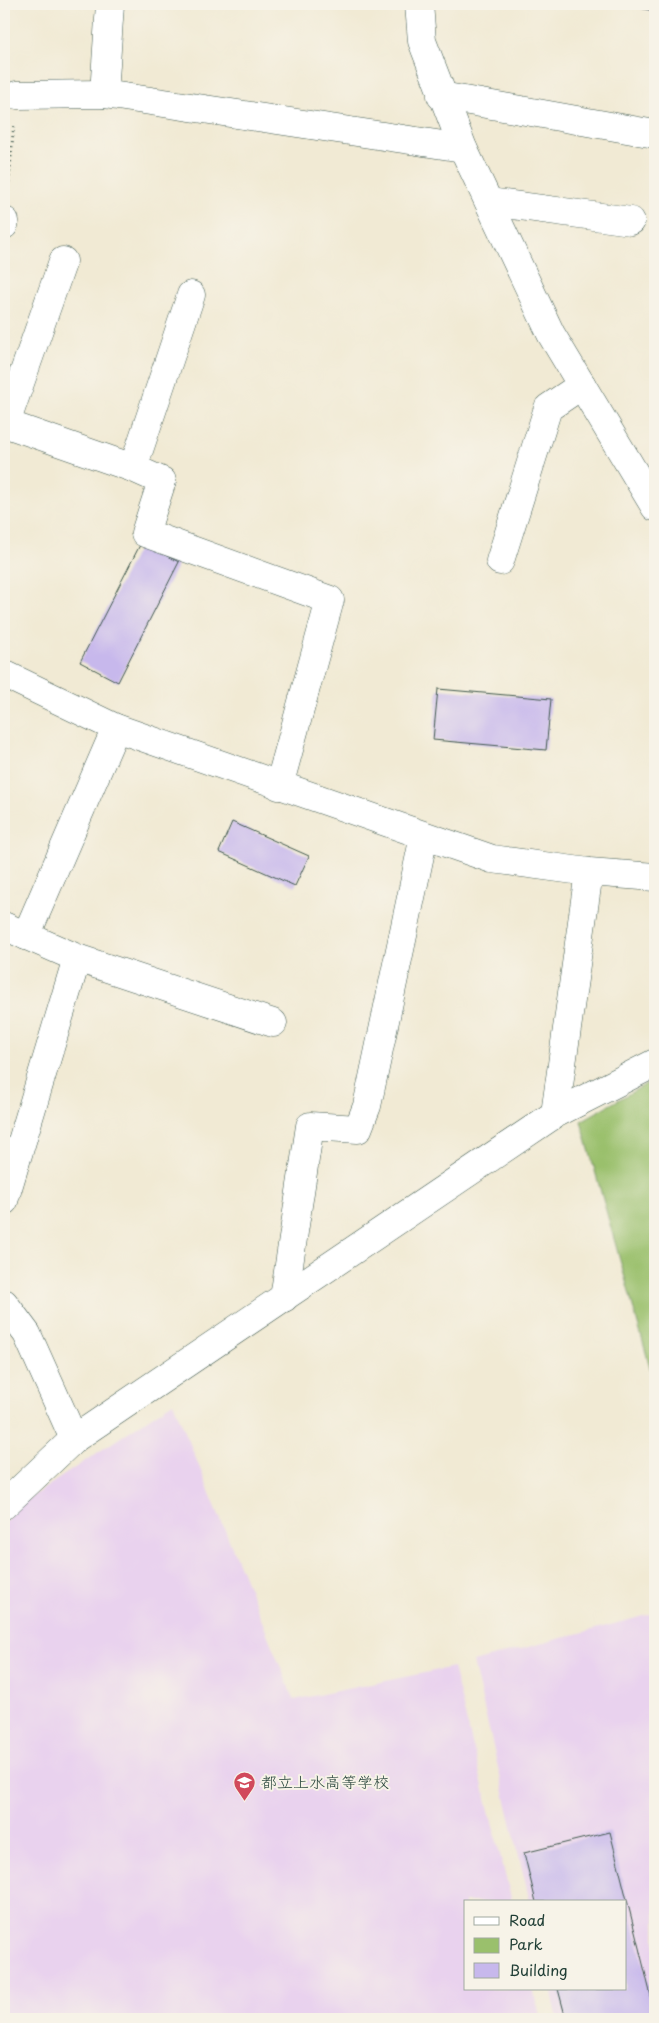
<svg xmlns="http://www.w3.org/2000/svg" width="659" height="2023" font-family="'Playpen Sans','Klee One',sans-serif">
  <style>
    .built { fill: #e9d2ee }
    .green { fill: #9ac06c; stroke: #5c7e50 }
    .building { fill: #c7b8ec }
    .lines { fill: none; stroke-linecap: round; stroke-linejoin: round }
    .minor-casing { stroke: #3e574c; stroke-width: 29 }
    .path { stroke: #3e574c; stroke-width: 3; stroke-dasharray: 1 4; stroke-linecap: butt }
    .minor { stroke: #fff; stroke-width: 28 }
    .labels { text-anchor: middle; stroke-width: 4; stroke-linejoin: round; paint-order: stroke }
    .poi-label { font-size: 16px; fill: #1f3d34; stroke: #f7f3e8; text-anchor: start }
  </style>
  <rect width="100%" height="100%" fill="#f7f3e8"/>
  <filter id="ink" filterUnits="userSpaceOnUse"><feTurbulence type="fractalNoise" baseFrequency=".02" numOctaves="2"/><feDisplacementMap in="SourceGraphic" scale="10" xChannelSelector="R" yChannelSelector="G"/><feConvolveMatrix kernelMatrix="1 2 1 2 8 2 1 2 1" color-interpolation-filters="sRGB"/></filter>
  <filter id="wash" filterUnits="userSpaceOnUse"><feTurbulence type="fractalNoise" baseFrequency=".0096" numOctaves="4" result="noise"/><feDisplacementMap in="SourceGraphic" scale="20" xChannelSelector="R" yChannelSelector="G"/><feGaussianBlur stdDeviation="1.12" result="paint"/><feColorMatrix in="noise" values="0 0 0 0 0 0 0 0 0 0 0 0 0 0 0 0 0 1.4 0 .05"/><feComposite in="paint" operator="in"/></filter>
  <g filter="url(#wash)">
    <rect width="100%" height="100%" fill="#f1ead4"/>
    <g class="built">
      <path d="M173 1402 294 1700 453 1667 512 1902H465V1989H533L541 2019H4V1523L18 1506Z"/>
      <path d="M655 1613V2019H558L551 1989H625V1902H530L473 1662Z"/>
    </g>
    <path class="green" d="M655 1079V1385L581 1121Z"/>
    <g id="blocks">
      <g class="building">
        <path d="M624 4H655V11L624 5Z"/>
        <path d="M141 543 179 562 118 682 80 662Z"/>
        <path d="M438 689 551 699 546 750 433 740Z"/>
        <path d="M232 822 309 856 295 886 219 852Z"/>
        <path d="M610 1832 655 2012V2019H566L558 1989H625V1902H536L524 1853Z"/>
      </g>
    </g>
  </g>
  <g filter="url(#ink)">
    <use href="#blocks" fill-opacity="0" stroke="#3e574c" stroke-width="1"/>
    <g class="lines">
      <defs>
        <g id="minor">
          <path d="M419 4 422 41 463 148 551 334 655 507"/>
          <path d="M104 94 110 4"/>
          <path d="M17 95 104 94 463 148"/>
          <path d="M441 96 655 134"/>
          <path d="M489 202 631 221"/>
          <path d="M4 225 5 221"/>
          <path d="M4 423 133 468 162 481 145 533 330 600 279 786"/>
          <path d="M6 423 63 261"/>
          <path d="M133 468 191 295"/>
          <path d="M500 561 548 408 582 385"/>
          <path d="M4 674 116 728 492 859 589 872 655 877"/>
          <path d="M4 926 77 958 273 1023"/>
          <path d="M26 936 116 728"/>
          <path d="M555 1114 589 872"/>
          <path d="M4 1201 77 958"/>
          <path d="M284 1298 310 1126 358 1129 367 1106 424 836"/>
          <path d="M4 1303 27 1334 74 1439"/>
          <path d="M4 1505 74 1439 555 1114 655 1063"/>
        </g>
      </defs>
      <use href="#minor" class="minor-casing"/>
      <path class="path" d="M8 192 14 123"/>
      <use href="#minor" class="minor"/>
    </g>
  </g>
  <defs>
    <symbol id="school-pin" viewBox="-11 -11 22 30"><path d="M0 17L-7.5 6A9.5 9.5 0 1 1 7.5 6Z" fill="#d1495b" stroke="#f7f3e8"/><path d="M0-5L7-2L0 1L-7-2ZM-4 1L0 2.5L4 1V4Q0 6-4 4Z" fill="#fff"/></symbol>
  </defs>
  <g fill-rule="evenodd">
    <use href="#school-pin" x="232" y="1770" width="25" height="34"/>
  </g>
  <g class="labels">
    <g class="poi-label">
      <text x="261" y="1788">都立上水高等学校</text>
    </g>
  </g>
  <rect width="659" height="2023" fill="none" stroke="#f7f3e8" stroke-width="20"/>
  <rect x="464" y="1900" width="162" height="90" fill="#f7f3e8" stroke="#a1aaa0"/>
  <rect x="474" y="1917" width="25" height="8" fill="#ffffff" stroke="#a1aaa0"/>
  <text x="509" y="1926" font-size="15" fill="#1f3d34">Road</text>
  <rect x="474" y="1938" width="25" height="15" fill="#9ac06c" stroke="#a1aaa0"/>
  <text x="509" y="1950" font-size="15" fill="#1f3d34">Park</text>
  <rect x="474" y="1963" width="25" height="15" fill="#c7b8ec" stroke="#a1aaa0"/>
  <text x="509" y="1976" font-size="15" fill="#1f3d34">Building</text>
</svg>
